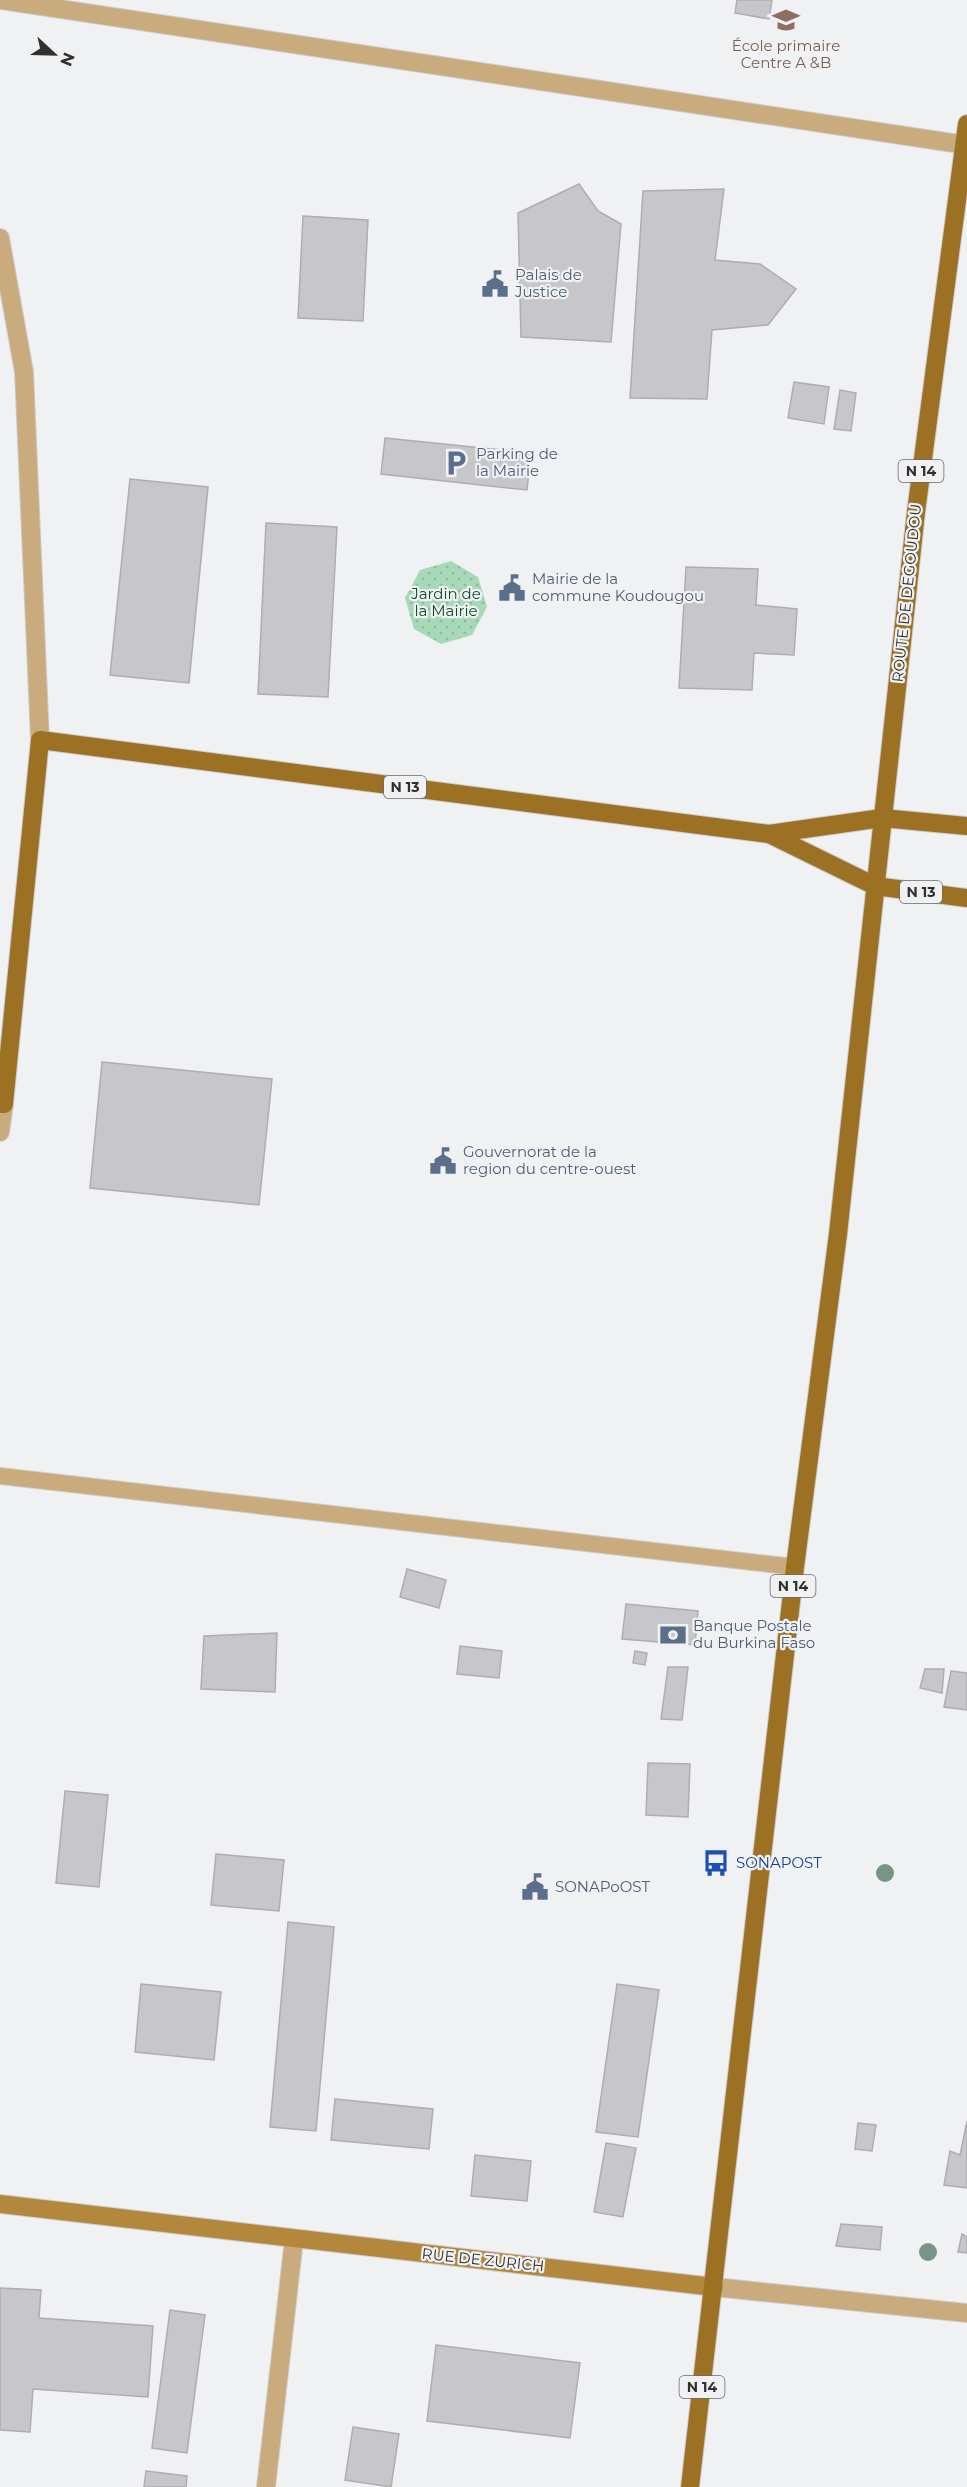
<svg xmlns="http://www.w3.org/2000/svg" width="967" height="2487" font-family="Montserrat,sans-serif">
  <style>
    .garden { fill: url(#garden-dots) }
    .building { fill: #c7c6c8; stroke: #aeadaf; stroke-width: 1.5 }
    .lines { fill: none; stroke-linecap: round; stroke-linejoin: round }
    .service-casing { stroke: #cdced0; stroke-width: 18 }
    .minor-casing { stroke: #cdced0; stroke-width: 20 }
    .secondary-casing { stroke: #cdced0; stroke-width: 20 }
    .primary-casing { stroke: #cdced0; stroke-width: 20 }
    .service { stroke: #c9ab7d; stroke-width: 16 }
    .minor { stroke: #c9ab7d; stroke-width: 18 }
    .secondary { stroke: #b3883d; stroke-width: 18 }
    .primary { stroke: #9c7123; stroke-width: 18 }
    .tree { fill: #779586 }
    .labels { text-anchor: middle; stroke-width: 4.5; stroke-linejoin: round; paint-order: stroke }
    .shield { fill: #f0f1f3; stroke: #6a6a6b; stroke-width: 1.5 }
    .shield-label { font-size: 14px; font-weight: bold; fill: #303031 }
    .education-label { font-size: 15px; fill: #785e54; stroke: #f0f1f3 }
    .service-label { font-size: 15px; fill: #4e5e75; stroke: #f0f1f3; text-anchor: start }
    .street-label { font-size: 15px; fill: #303031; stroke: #f0f1f3 }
    .park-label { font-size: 15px; fill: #144a2d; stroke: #f0f1f3 }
    .transit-label { font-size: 15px; fill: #164399; stroke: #f0f1f3; text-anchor: start }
  </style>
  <defs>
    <pattern id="garden-dots" width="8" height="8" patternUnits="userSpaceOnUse" patternTransform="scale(1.5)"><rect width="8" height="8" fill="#a7d8b8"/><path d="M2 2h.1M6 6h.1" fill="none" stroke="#90ba9f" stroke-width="1.8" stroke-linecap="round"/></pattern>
  </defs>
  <rect width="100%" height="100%" fill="#f0f1f3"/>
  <path class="garden" d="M451 561 478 577 487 607 472 635 441 644 414 629 405 598 420 570Z"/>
  <g class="building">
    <path d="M737 0H772L769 19 735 13Z"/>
    <path d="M579 184 598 211 621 224 611 342 521 337 518 213Z"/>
    <path d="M724 189 715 260 760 264 796 289 768 325 712 330 707 399 630 398 643 191Z"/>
    <path d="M303 216 368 220 363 321 298 318Z"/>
    <path d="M794 382 829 387 824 424 788 418Z"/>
    <path d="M840 390 856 393 851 431 834 429Z"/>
    <path d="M385 438 531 453 527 490 381 474Z"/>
    <path d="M130 479 208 487 189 683 110 675Z"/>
    <path d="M266 523 337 527 328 697 258 694Z"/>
    <path d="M686 567 758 569 756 605 797 609 794 655 754 653 752 690 679 688Z"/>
    <path d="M102 1062 272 1079 259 1205 90 1188Z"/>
    <path d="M407 1569 446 1580 439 1608 400 1597Z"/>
    <path d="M626 1604 698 1611 695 1645 622 1639Z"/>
    <path d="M277 1633 275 1692 201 1689 204 1636Z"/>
    <path d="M460 1646 502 1651 499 1678 457 1674Z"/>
    <path d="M635 1651 647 1653 645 1665 633 1663Z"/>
    <path d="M668 1667H688L682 1720 661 1719Z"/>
    <path d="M925 1669H944L942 1693 920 1688Z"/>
    <path d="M951 1671 967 1673V1710L944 1707Z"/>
    <path d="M648 1763 690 1764 688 1817 646 1815Z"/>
    <path d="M65 1791 108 1795 99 1887 56 1883Z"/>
    <path d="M216 1854 284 1860 279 1911 211 1905Z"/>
    <path d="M288 1922 334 1927 316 2131 270 2127Z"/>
    <path d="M141 1984 221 1992 214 2060 135 2052Z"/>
    <path d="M617 1984 659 1990 638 2137 596 2132Z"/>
    <path d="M335 2099 433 2109 429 2149 331 2140Z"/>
    <path d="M967 2121V2188L944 2185 950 2151 960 2155Z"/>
    <path d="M858 2123 876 2125 872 2151 855 2149Z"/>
    <path d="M606 2143 636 2148 623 2217 594 2212Z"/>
    <path d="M475 2155 531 2161 527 2201 471 2196Z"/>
    <path d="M841 2224 882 2227 880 2250 836 2246Z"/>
    <path d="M962 2234 967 2237V2253L958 2252Z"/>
    <path d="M0 2288 41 2290 39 2318 153 2326 148 2397 33 2389 30 2432 0 2430Z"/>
    <path d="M170 2310 205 2315 187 2453 152 2448Z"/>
    <path d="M436 2345 580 2363 570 2438 427 2421Z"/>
    <path d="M353 2427 399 2434 391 2487 345 2480Z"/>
    <path d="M146 2471 187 2476 186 2487H144Z"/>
  </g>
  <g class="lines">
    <defs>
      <path id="service" d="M0 1476 795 1567"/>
      <g id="minor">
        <path d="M0 0 967 145"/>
        <path d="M0 238 24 372 40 740"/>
        <path d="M0 1132 4 1104"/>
        <path d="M714 2287 967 2313"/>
        <path d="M266 2487 294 2239"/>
      </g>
      <path id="secondary" d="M0 2204 714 2287"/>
      <g id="primary">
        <path d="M769 834 875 886 967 898"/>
        <path d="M0 1104H4L40 740 769 834 882 818 967 826"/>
        <path d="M690 2487 795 1567 838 1234 916 512 967 124"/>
      </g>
    </defs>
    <use href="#service" class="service-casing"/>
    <use href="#minor" class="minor-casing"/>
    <use href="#secondary" class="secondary-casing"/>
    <use href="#primary" class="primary-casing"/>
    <use href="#service" class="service"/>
    <use href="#minor" class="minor"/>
    <use href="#secondary" class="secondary"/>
    <use href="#primary" class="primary"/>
  </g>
  <g class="tree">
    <circle cx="885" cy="1873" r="9"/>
    <circle cx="928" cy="2252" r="9"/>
  </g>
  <defs>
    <symbol id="school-bare" viewBox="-9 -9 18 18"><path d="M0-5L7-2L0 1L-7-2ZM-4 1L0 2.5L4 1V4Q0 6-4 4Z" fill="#8d6e63" stroke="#f0f1f3" stroke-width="2.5" paint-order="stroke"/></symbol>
    <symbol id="civic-bare" viewBox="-9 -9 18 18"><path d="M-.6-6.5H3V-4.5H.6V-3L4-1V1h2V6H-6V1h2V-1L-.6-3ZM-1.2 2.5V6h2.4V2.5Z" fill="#5c6f8a" stroke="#f0f1f3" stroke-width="2.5" paint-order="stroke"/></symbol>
    <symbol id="parking-bare" viewBox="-9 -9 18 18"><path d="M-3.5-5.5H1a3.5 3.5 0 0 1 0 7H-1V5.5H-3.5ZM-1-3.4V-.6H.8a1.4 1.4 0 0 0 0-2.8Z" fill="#5c6f8a" stroke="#f0f1f3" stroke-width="2.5" paint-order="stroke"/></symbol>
    <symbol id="bank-bare" viewBox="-9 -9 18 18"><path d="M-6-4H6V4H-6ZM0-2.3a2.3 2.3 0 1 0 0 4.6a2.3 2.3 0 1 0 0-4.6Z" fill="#5c6f8a" stroke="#f0f1f3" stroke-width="2.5" paint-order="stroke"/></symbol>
    <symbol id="bus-bare" viewBox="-9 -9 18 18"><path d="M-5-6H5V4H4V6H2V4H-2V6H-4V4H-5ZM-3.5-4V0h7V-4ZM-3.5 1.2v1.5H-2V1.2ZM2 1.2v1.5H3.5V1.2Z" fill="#1a4fb4" stroke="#f0f1f3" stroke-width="2.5" paint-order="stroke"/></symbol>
  </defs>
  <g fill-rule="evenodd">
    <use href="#school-bare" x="767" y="1" width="38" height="38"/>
    <use href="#civic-bare" x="476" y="265" width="38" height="38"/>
    <use href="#parking-bare" x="437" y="444" width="38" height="38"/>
    <use href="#civic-bare" x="493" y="569" width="38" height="38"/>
    <use href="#civic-bare" x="424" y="1142" width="38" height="38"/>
    <use href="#bank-bare" x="654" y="1616" width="38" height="38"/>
    <use href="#bus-bare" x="697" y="1844" width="38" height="38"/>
    <use href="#civic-bare" x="516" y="1868" width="38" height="38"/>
  </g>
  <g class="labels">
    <g class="shield">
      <rect x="898.5" y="460" width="45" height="22" rx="4.5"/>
      <rect x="384" y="776" width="42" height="22" rx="4.5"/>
      <rect x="900" y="881" width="42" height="22" rx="4.5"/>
      <rect x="770.5" y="1575" width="45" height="22" rx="4.5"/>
      <rect x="679.5" y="2376" width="45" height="22" rx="4.5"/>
    </g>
    <g class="shield-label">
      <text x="921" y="476">N 14</text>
      <text x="405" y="792">N 13</text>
      <text x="921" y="897">N 13</text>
      <text x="793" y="1591">N 14</text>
      <text x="702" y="2392">N 14</text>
    </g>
    <g class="education-label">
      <text x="786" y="51">École primaire<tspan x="786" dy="17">Centre A &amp;B</tspan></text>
    </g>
    <g class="service-label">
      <text x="515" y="280">Palais de<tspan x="515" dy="17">Justice</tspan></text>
      <text x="476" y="459">Parking de<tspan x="476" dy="17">la Mairie</tspan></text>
      <text x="532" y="584">Mairie de la<tspan x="532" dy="17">commune Koudougou</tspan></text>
      <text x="463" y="1157">Gouvernorat de la<tspan x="463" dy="17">region du centre-ouest</tspan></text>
      <text x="693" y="1631">Banque Postale<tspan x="693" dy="17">du Burkina Faso</tspan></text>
      <text x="555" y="1892">SONAPoOST</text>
    </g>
    <g class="street-label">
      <text transform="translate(907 593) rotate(-84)" y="5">ROUTE DE DEGOUDOU</text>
      <text transform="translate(483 2260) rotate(6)" y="5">RUE DE ZURICH</text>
    </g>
    <g class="park-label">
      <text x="446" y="599">Jardin de<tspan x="446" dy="17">la Mairie</tspan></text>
    </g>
    <g class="transit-label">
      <text x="736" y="1868">SONAPOST</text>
    </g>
  </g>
  <g transform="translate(54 54) rotate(112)" stroke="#f0f1f3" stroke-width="4.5" paint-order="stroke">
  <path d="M0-4.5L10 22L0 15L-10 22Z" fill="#303031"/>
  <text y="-9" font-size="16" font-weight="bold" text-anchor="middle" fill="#303031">N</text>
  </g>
</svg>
